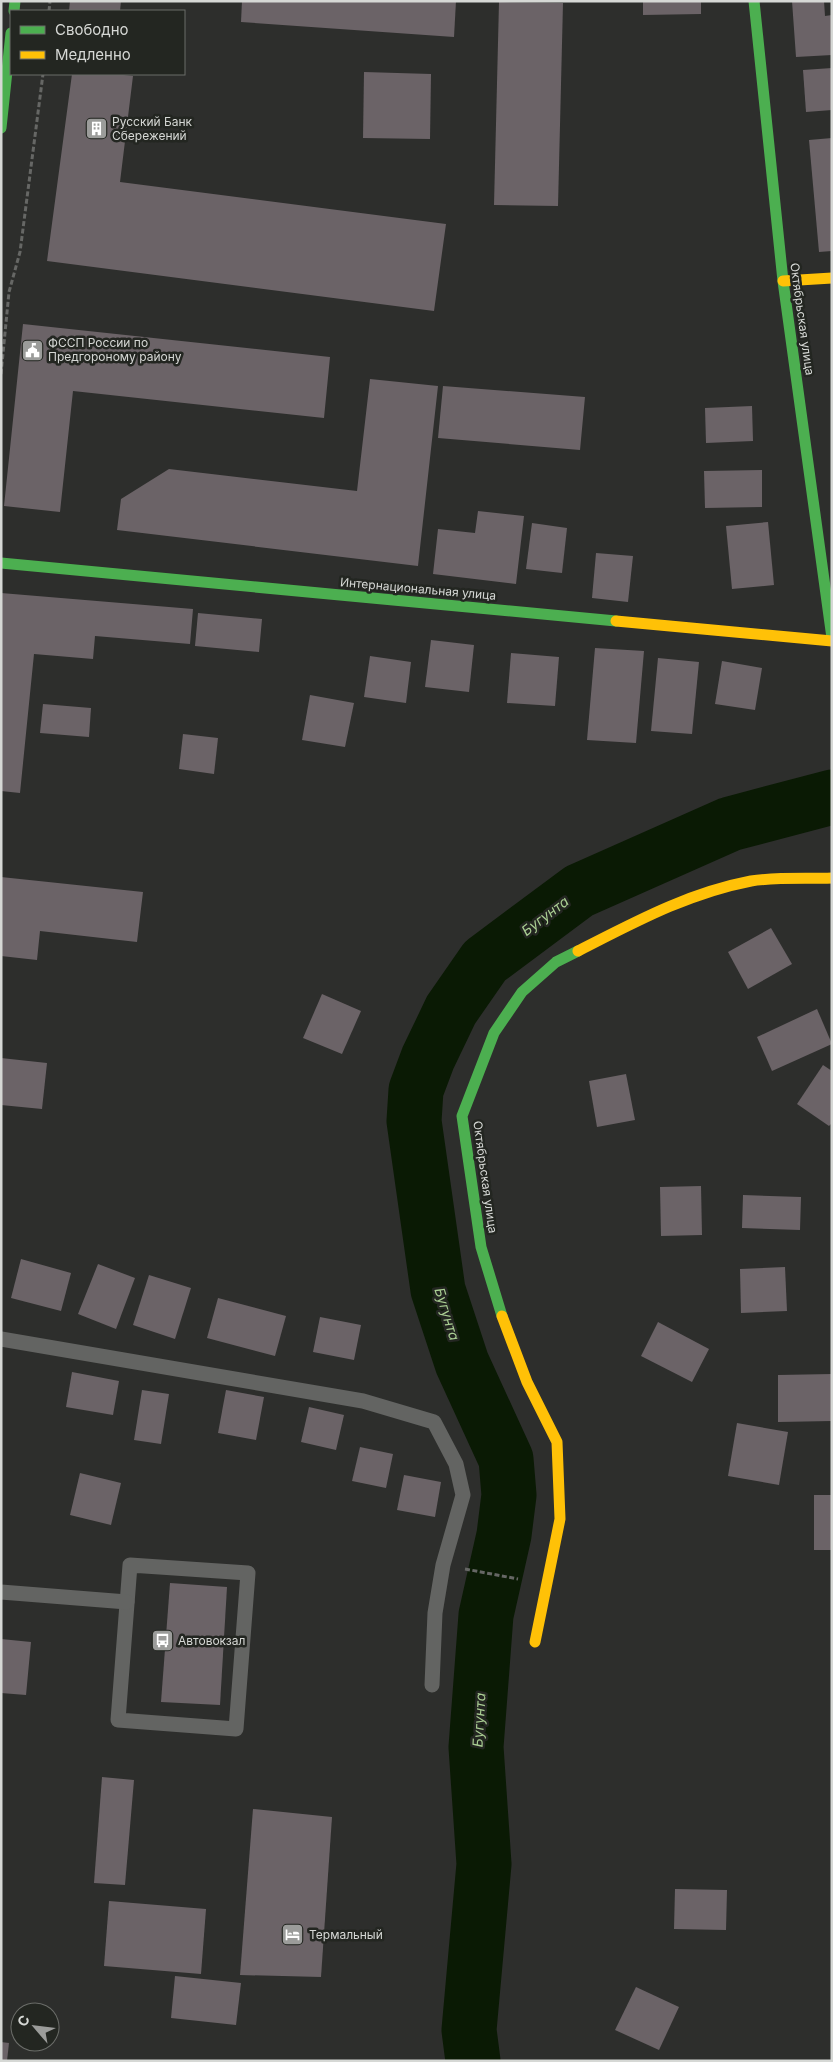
<svg xmlns="http://www.w3.org/2000/svg" width="833" height="2062" font-family="Inter,sans-serif">
  <style>
    .lines { fill: none; stroke-linecap: round; stroke-linejoin: round }
    .river { stroke: #0a1a04; stroke-width: 55 }
    .building { fill: #6b6367 }
    .path { stroke: #666765; stroke-width: 3; stroke-dasharray: 5 2.5; stroke-linecap: butt }
    .lane { stroke: #636462; stroke-width: 15 }
    .fast { stroke: #4caf50; stroke-width: 11 }
    .slow { stroke: #ffc107; stroke-width: 11 }
    .labels { text-anchor: middle; stroke-width: 5; stroke-linejoin: round; paint-order: stroke }
    .poi-label { font-size: 12px; fill: #d6d8d5; stroke: #232621; text-anchor: start }
    .street-label { font-size: 12px; fill: #d6d8d5; stroke: #232621 }
    .water-label { font-size: 14px; font-style: italic; fill: #aace93; stroke: #232621 }
  </style>
  <rect width="100%" height="100%" fill="#2d2e2c"/>
  <g class="lines">
    <path class="river" d="M473 2061 469 2030 484 1864 476 1747 486 1615 504 1535 509 1495 506 1459 462 1363 438 1290 414 1121 416 1090 428 1058 451 1010 485 961 579 891 730 824 832 797"/>
  </g>
  <g class="building">
    <path d="M70 1H121L120 11H69Z"/>
    <path d="M242 1H456L454 37 241 22Z"/>
    <path d="M643 1H701V14L643 15Z"/>
    <path d="M792 1H824L825 16 832 15V55L796 57Z"/>
    <path d="M499 2 563 3 558 206 494 205Z"/>
    <path d="M832 68V110L806 112 803 70Z"/>
    <path d="M364 72 431 74 430 139 363 138Z"/>
    <path d="M72 74H114L133 76 120 182 446 224 434 311 47 261Z"/>
    <path d="M832 138V251L819 252 809 140Z"/>
    <path d="M23 324 330 357 324 418 73 391 60 512 4 506Z"/>
    <path d="M370 379 438 386 418 566 117 530 121 499 169 469 357 491Z"/>
    <path d="M443 386 585 397 580 450 438 438Z"/>
    <path d="M752 406 753 441 706 443 705 408Z"/>
    <path d="M762 470V507L705 508 704 471Z"/>
    <path d="M478 511 524 516 516 584 433 574 438 529 475 533Z"/>
    <path d="M768 522 774 585 732 589 726 526Z"/>
    <path d="M532 523 567 528 562 573 526 569Z"/>
    <path d="M596 553 633 556 628 602 592 598Z"/>
    <path d="M1 593 193 609 190 644 95 636 93 659 34 654 20 793 1 791Z"/>
    <path d="M198 613 262 619 259 652 195 646Z"/>
    <path d="M431 640 474 645 469 692 425 687Z"/>
    <path d="M595 648 644 651 636 743 587 740Z"/>
    <path d="M511 653 559 657 555 706 507 703Z"/>
    <path d="M370 656 411 662 406 703 364 697Z"/>
    <path d="M658 658 699 662 692 734 651 731Z"/>
    <path d="M722 661 762 668 755 710 715 704Z"/>
    <path d="M310 695 354 703 345 747 302 740Z"/>
    <path d="M43 704 91 708 89 737 40 733Z"/>
    <path d="M183 734 218 738 214 774 179 769Z"/>
    <path d="M1 877 143 892 137 942 40 931 37 960 1 956Z"/>
    <path d="M771 928 792 964 748 989 728 952Z"/>
    <path d="M322 994 361 1011 342 1054 303 1038Z"/>
    <path d="M817 1009 832 1044 772 1071 757 1037Z"/>
    <path d="M1 1058 47 1063 42 1109 1 1105Z"/>
    <path d="M823 1065 832 1071V1123L829 1126 797 1104Z"/>
    <path d="M626 1074 635 1120 597 1127 589 1081Z"/>
    <path d="M701 1186 702 1235 661 1236 660 1187Z"/>
    <path d="M743 1195 801 1197 800 1230 742 1228Z"/>
    <path d="M21 1259 71 1273 61 1311 11 1298Z"/>
    <path d="M98 1264 135 1278 116 1329 78 1314Z"/>
    <path d="M785 1267 787 1311 741 1313 740 1269Z"/>
    <path d="M149 1275 191 1288 175 1339 133 1325Z"/>
    <path d="M218 1298 286 1316 275 1356 207 1338Z"/>
    <path d="M320 1317 361 1325 354 1360 313 1352Z"/>
    <path d="M658 1322 709 1349 692 1382 641 1356Z"/>
    <path d="M72 1372 119 1381 113 1415 66 1407Z"/>
    <path d="M832 1374V1421L778 1422V1375Z"/>
    <path d="M142 1390 169 1394 161 1444 134 1440Z"/>
    <path d="M226 1390 264 1397 256 1440 218 1433Z"/>
    <path d="M309 1407 344 1415 336 1450 301 1442Z"/>
    <path d="M737 1423 788 1432 779 1485 728 1476Z"/>
    <path d="M360 1447 393 1454 386 1488 352 1481Z"/>
    <path d="M80 1473 121 1483 111 1525 70 1515Z"/>
    <path d="M404 1475 441 1482 435 1517 397 1510Z"/>
    <rect x="814" y="1495" width="18" height="55"/>
    <path d="M170 1583 227 1587 220 1705 161 1702Z"/>
    <path d="M1 1639 31 1642 26 1695 1 1693Z"/>
    <path d="M102 1777 134 1780 125 1885 94 1883Z"/>
    <path d="M253 1809 332 1817 321 1977 240 1975Z"/>
    <path d="M675 1889 727 1890 726 1930 674 1929Z"/>
    <path d="M109 1901 206 1909 201 1974 104 1966Z"/>
    <path d="M175 1976 241 1983 236 2025 171 2018Z"/>
    <path d="M636 1987 679 2007 659 2050 615 2030Z"/>
    <path d="M1 2042 9 2043 7 2061H1Z"/>
  </g>
  <g class="lines">
    <g class="path">
      <path d="M49 11 50 1"/>
      <path d="M1 374 9 292 20 252 43 74"/>
      <path d="M465 1569 518 1579"/>
    </g>
    <g class="lane">
      <path d="M1 1339 363 1401 434 1422 456 1464 463 1495 443 1565 435 1613 432 1685"/>
      <path d="M130 1565 248 1573 236 1729 118 1720Z"/>
      <path d="M1 1592 127 1602"/>
    </g>
    <g class="fast">
      <path d="M754 1 783 281 832 638"/>
      <path d="M14 11 15 1"/>
      <path d="M1 128 11 33"/>
      <path d="M1 563 616 621"/>
      <path d="M502 1316 481 1247 462 1116 494 1033 522 992 556 962 578 951"/>
    </g>
    <g class="slow">
      <path d="M783 281 832 278"/>
      <path d="M616 621 832 641"/>
      <path d="M578 951C635 922 688 893 751 881 776 877 807 879 832 878"/>
      <path d="M502 1316 527 1382 557 1442 560 1519 535 1642"/>
    </g>
  </g>
  <defs>
    <symbol id="building-square" viewBox="-11 -11 22 22"><rect x="-9" y="-9" width="18" height="18" rx="4" fill="#9b9c9a" stroke="#232621"/><path d="M-4-6H4V6H1V3H-1V6H-4ZM-2.5-4.3h1.7v1.8h-1.7ZM.8-4.3h1.7v1.8H.8ZM-2.5-1h1.7V.8h-1.7ZM.8-1h1.7V.8H.8Z" fill="#fff"/></symbol>
    <symbol id="civic-square" viewBox="-11 -11 22 22"><rect x="-9" y="-9" width="18" height="18" rx="4" fill="#9b9c9a" stroke="#232621"/><path d="M-.6-6.5H3V-4.5H.6V-3L4-1V1h2V6H-6V1h2V-1L-.6-3ZM-1.2 2.5V6h2.4V2.5Z" fill="#fff"/></symbol>
    <symbol id="bus-square" viewBox="-11 -11 22 22"><rect x="-9" y="-9" width="18" height="18" rx="4" fill="#9b9c9a" stroke="#232621"/><path d="M-5-6H5V4H4V6H2V4H-2V6H-4V4H-5ZM-3.5-4V0h7V-4ZM-3.5 1.2v1.5H-2V1.2ZM2 1.2v1.5H3.5V1.2Z" fill="#fff"/></symbol>
    <symbol id="hotel-square" viewBox="-11 -11 22 22"><rect x="-9" y="-9" width="18" height="18" rx="4" fill="#9b9c9a" stroke="#232621"/><path d="M-6-4.5h1.5V1H6V5H4.5V3h-9V5H-6ZM-4 0a1.8 1.8 0 1 1 3.6 0ZM.5 0V-2.5h3Q6-2.5 6 0Z" fill="#fff"/></symbol>
  </defs>
  <g fill-rule="evenodd">
    <use href="#building-square" x="84" y="116" width="25" height="25"/>
    <use href="#civic-square" x="20" y="338" width="25" height="25"/>
    <use href="#bus-square" x="150" y="1628" width="25" height="25"/>
    <use href="#hotel-square" x="280" y="1922" width="25" height="25"/>
  </g>
  <g class="labels">
    <g class="poi-label">
      <text x="112" y="126">Русский Банк<tspan x="112" dy="14">Сбережений</tspan></text>
      <text x="48" y="347">ФССП России по<tspan x="48" dy="14">Предгороному району</tspan></text>
      <text x="178" y="1645">Автовокзал</text>
      <text x="309" y="1939">Термальный</text>
    </g>
    <g class="street-label">
      <text transform="translate(802 319) rotate(82)" y="4">Октябрьская улица</text>
      <text transform="translate(418 589) rotate(5)" y="4">Интернациональная улица</text>
      <text transform="translate(485 1177) rotate(82)" y="4">Октябрьская улица</text>
    </g>
    <g class="water-label">
      <text transform="translate(545 916) rotate(-37)" y="5">Бугунта</text>
      <text transform="translate(447 1314) rotate(73)" y="5">Бугунта</text>
      <text transform="translate(479 1720) rotate(-87)" y="5">Бугунта</text>
    </g>
  </g>
  <rect width="833" height="2062" fill="none" stroke="#d6d8d5" stroke-width="5"/>
  <rect x="10" y="10" width="175" height="65" fill="#232621" stroke="#6b6d69"/>
  <rect x="20" y="26" width="25" height="8" fill="#4caf50" stroke="#6b6d69"/>
  <text x="55" y="35" font-size="15" fill="#d6d8d5">Свободно</text>
  <rect x="20" y="51" width="25" height="8" fill="#ffc107" stroke="#6b6d69"/>
  <text x="55" y="60" font-size="15" fill="#d6d8d5">Медленно</text>
  <g transform="translate(35 2027) rotate(298)"><circle r="24" fill="#232621" stroke="#6b6d69"/>
  <path d="M0-4L9 19L0 12L-9 19Z" fill="#9b9c9a"/>
  <text y="-8" font-size="14" font-weight="bold" text-anchor="middle" fill="#d6d8d5">С</text>
  </g>
</svg>
